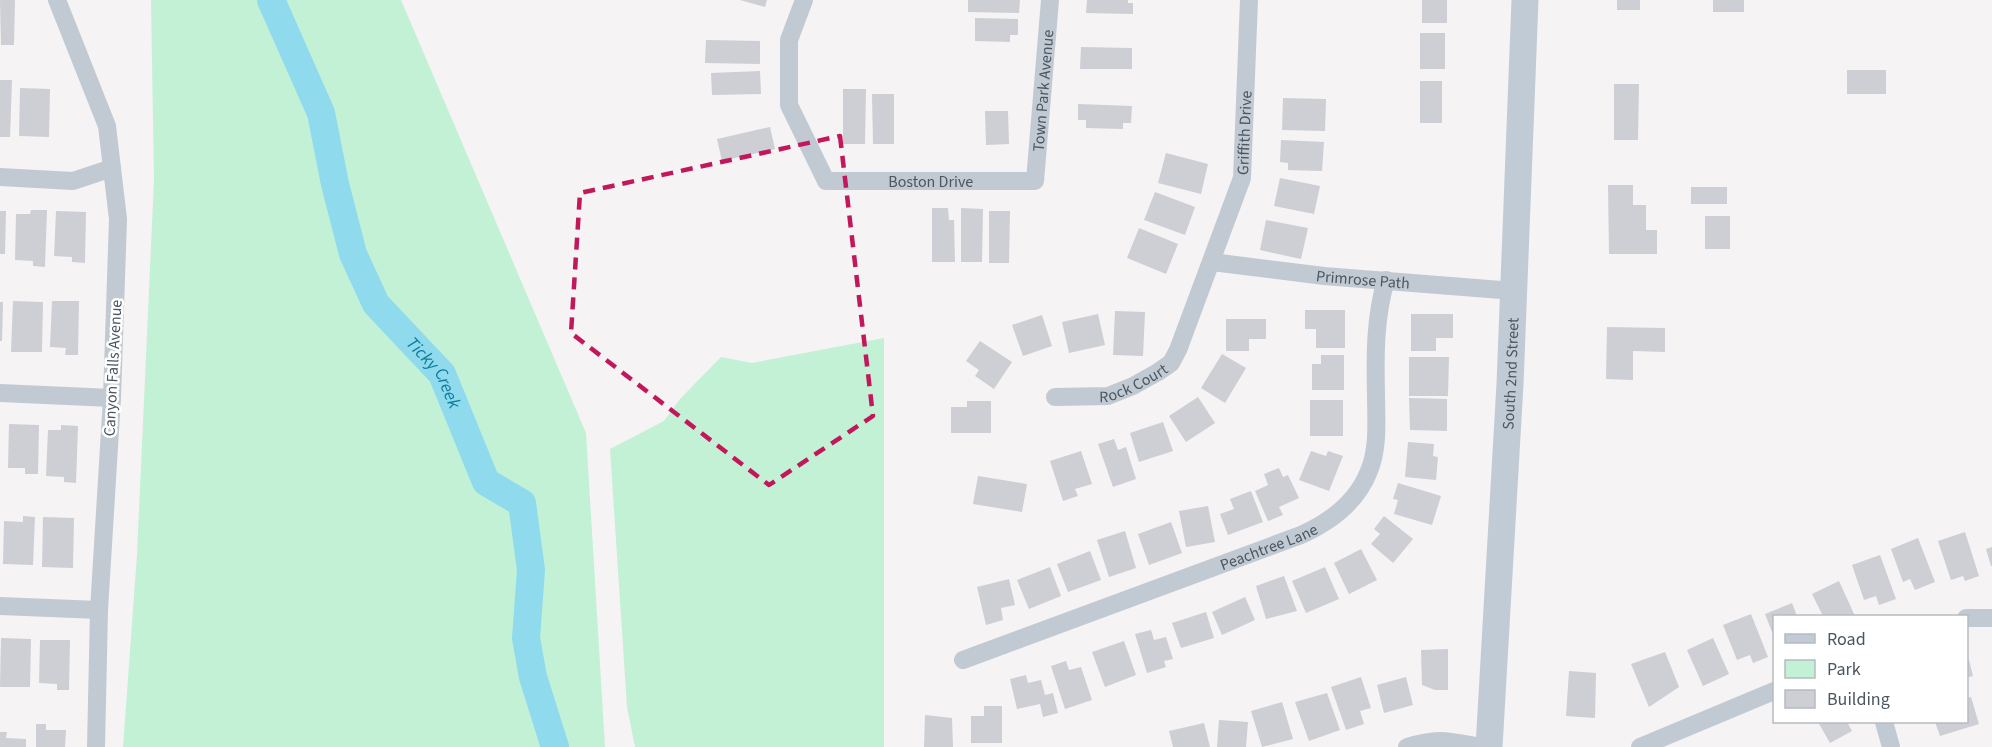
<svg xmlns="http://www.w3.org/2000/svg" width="1992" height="747" font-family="'Source Sans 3',sans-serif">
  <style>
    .green { fill: #c3f1d5 }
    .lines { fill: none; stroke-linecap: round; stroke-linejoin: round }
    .river { stroke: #90daee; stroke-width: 28 }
    .building { fill: #cdcfd5 }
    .minor { stroke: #c1cad2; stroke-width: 18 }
    .secondary { stroke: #c1cbd6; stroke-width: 27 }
    .marked { fill: none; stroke: #c2185b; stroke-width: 4.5; stroke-dasharray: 12 8; stroke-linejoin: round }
    .labels { text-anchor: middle; stroke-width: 5; stroke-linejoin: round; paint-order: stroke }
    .street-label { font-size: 16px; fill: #4a5661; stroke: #fff }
    .water-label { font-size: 18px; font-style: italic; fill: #0c7c9b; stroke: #fff }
  </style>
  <rect width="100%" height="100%" fill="#f5f3f3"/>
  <g class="green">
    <path d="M151 0H401L586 433 605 747H123L137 555 154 180Z"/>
    <path d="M884 338V747H635L627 707 610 449 664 421 680 399 721 357 752 363Z"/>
  </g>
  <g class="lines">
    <path class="river" id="s1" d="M271 0 321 113 335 184 353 254 376 304 442 374 486 482 522 503 531 570 526 638 533 677 555 747"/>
  </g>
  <g class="building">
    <path d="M0 0H15L14 45H1Z"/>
    <path d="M740 0H767L765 7Z"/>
    <path d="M968 0H1020L1019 13 968 12Z"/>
    <path d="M1087 0H1128V3H1133V14L1086 13Z"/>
    <rect x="1422" y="0" width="25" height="23"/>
    <rect x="1617" y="0" width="23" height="10"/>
    <rect x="1713" y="0" width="31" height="12"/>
    <path d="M975 18 1018 19V35H1010V42L975 41Z"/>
    <rect x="1420" y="33" width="25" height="36"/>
    <path d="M706 40 760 41V64L705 63Z"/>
    <path d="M1081 47 1132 48V69H1080Z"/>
    <rect x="1847" y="70" width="39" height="24"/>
    <path d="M760 71 761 94 712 95 711 73Z"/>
    <path d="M0 80H12L10 137H0Z"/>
    <rect x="1420" y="81" width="22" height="42"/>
    <path d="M1614 84H1639L1638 140H1614Z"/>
    <path d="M20 88 50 89 49 137 19 136Z"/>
    <path d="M843 89H866L865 144H843Z"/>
    <path d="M872 94H894V144H873Z"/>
    <path d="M1283 98 1326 99 1325 131 1282 130Z"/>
    <path d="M1078 104 1132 106 1131 123H1123V129L1086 128V120H1078Z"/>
    <path d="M985 111H1008L1009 144 986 145Z"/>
    <path d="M770 127 775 149 722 161 717 139Z"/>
    <path d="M1281 140 1324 142 1322 171 1288 170V163L1280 162Z"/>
    <path d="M1166 153 1208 164 1201 194 1158 183Z"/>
    <path d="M1280 178 1320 186 1314 214 1274 206Z"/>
    <path d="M1608 185H1633V205H1646V230H1657V254H1609Z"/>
    <rect x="1691" y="187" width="36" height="17"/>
    <path d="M1155 192 1195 207 1185 235 1144 220Z"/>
    <path d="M932 208H948L949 220H954L955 262H932Z"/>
    <path d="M961 208 983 209 982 262H961Z"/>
    <path d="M31 210H47L45 267 33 266V261L15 260 16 214H30Z"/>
    <path d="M0 211H6L5 254H0Z"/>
    <path d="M56 211 86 212 85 263 72 262V257L54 256Z"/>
    <path d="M989 211H1010L1009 263H989Z"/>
    <rect x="1705" y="216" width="25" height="33"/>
    <path d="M1266 220 1308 228 1301 259 1260 250Z"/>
    <path d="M1139 228 1178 244 1166 274 1127 258Z"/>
    <path d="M13 301 43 302 42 352H11Z"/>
    <path d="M52 301H79L78 355H65L66 348 50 347Z"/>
    <path d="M0 302H3L2 341H0Z"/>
    <path d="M1305 310H1345V348H1316V329H1305Z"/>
    <path d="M1115 311 1145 312 1143 356 1113 355Z"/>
    <path d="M1098 314 1105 345 1069 353 1062 322Z"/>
    <path d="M1411 314H1453V338H1436V351H1411Z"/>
    <path d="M1042 315 1052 346 1023 356 1012 325Z"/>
    <path d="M1226 319H1266V339H1249V351H1226Z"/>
    <path d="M1607 327 1665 328V352L1633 351V380L1606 379Z"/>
    <path d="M980 341 1012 362 994 389 975 376 979 370 966 361Z"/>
    <path d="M1222 354 1246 368 1225 403 1201 388Z"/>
    <path d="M1321 355H1344V390H1312V364H1321Z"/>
    <path d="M1409 357H1449L1448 396H1409Z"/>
    <path d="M1198 397 1215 423 1186 442 1169 416Z"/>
    <path d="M1409 398 1447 399V431L1410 430Z"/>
    <rect x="1310" y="400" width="33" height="36"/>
    <path d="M967 401H991V433H951V407H967Z"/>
    <path d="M1163 422 1173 451 1139 462 1130 433Z"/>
    <path d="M9 424 39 425 38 474H25V468H8Z"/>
    <path d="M61 425 78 426 76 483 64 482V477L46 476 48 430H61Z"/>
    <path d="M1114 439 1118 450 1126 447 1136 479 1113 487 1098 444Z"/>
    <path d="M1408 442 1434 444 1433 456 1438 457 1436 480 1405 477Z"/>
    <path d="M1081 451 1092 484 1075 489 1078 496 1063 501 1050 461Z"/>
    <path d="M1311 451 1326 456 1328 451 1343 456 1329 491 1299 480Z"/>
    <path d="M1279 468 1283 477 1288 475 1299 498 1279 507 1283 515 1268 521 1255 491 1268 485 1264 474Z"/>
    <path d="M978 476 1027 484 1022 512 973 504Z"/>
    <path d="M1398 483 1441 496 1432 525 1394 514 1398 500 1393 499Z"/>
    <path d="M1251 491 1263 522 1228 535 1220 514 1234 509 1230 499Z"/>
    <path d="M1208 506 1215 542 1186 547 1179 511Z"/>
    <path d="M23 516 35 517 33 565 3 564 4 521 23 522Z"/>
    <path d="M1384 516 1413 539 1393 563 1371 544 1380 534 1374 529Z"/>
    <path d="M43 517 74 518 73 568 42 567Z"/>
    <path d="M1171 522 1182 553 1149 565 1138 534Z"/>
    <path d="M1125 531 1136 568 1109 577 1097 540Z"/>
    <path d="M1965 532 1979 576 1965 581 1963 576 1951 580 1938 541Z"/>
    <path d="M1918 538 1935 582 1915 590 1910 579 1903 582 1891 549Z"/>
    <path d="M1992 547V566H1991L1986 549Z"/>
    <path d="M1361 549 1377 580 1349 594 1334 563Z"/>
    <path d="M1090 551 1101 580 1068 592 1057 564Z"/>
    <path d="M1880 555 1896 599 1879 605 1876 596 1864 600 1852 565Z"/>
    <path d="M1050 567 1061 596 1029 609 1017 580Z"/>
    <path d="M1325 567 1339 599 1306 613 1292 581Z"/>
    <path d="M1284 576 1297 611 1266 619 1256 586Z"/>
    <path d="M1009 579 1015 605 1001 608 1003 620 986 625 977 587Z"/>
    <path d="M1839 581 1855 616H1823L1812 594Z"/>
    <path d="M1245 597 1255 620 1222 635 1212 612Z"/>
    <path d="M1792 603 1797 616H1774V637L1765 614Z"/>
    <path d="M1206 612 1214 638 1181 648 1172 623Z"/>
    <path d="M1751 614 1768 657 1753 663 1750 655 1737 660 1723 625Z"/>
    <path d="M1151 630 1154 640 1166 637 1173 659 1164 661 1166 667 1147 673 1135 634Z"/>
    <path d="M1 638 31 639 30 687H0Z"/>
    <path d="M1713 638 1729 674 1703 686 1687 650Z"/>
    <path d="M40 640H70L69 690H57V684L39 683Z"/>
    <path d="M1124 641 1136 675 1105 687 1092 652Z"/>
    <path d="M1448 649V690H1435L1422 685 1421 650Z"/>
    <path d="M1665 652 1679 687 1649 707 1631 664Z"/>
    <path d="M1969 660 1973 676 1966 678V661Z"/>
    <path d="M1066 661 1069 670 1081 667 1092 700 1065 709 1051 666Z"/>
    <path d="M1569 671 1596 673 1595 718 1566 716Z"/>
    <path d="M1026 675 1028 683 1041 680 1045 695 1053 693 1058 713 1043 717 1040 704 1017 709 1010 679Z"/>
    <path d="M1361 677 1371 708 1360 711 1364 724 1346 730 1331 687Z"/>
    <path d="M1406 677 1413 705 1384 713 1377 685Z"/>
    <path d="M1327 693 1340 730 1309 741 1295 702Z"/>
    <path d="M1971 697 1979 724 1940 736 1935 722H1966V698Z"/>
    <path d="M1282 702 1293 739 1262 747 1251 711Z"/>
    <path d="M984 706H1002V743H971V716H984Z"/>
    <path d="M925 715 952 718 953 747H924Z"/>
    <path d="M1219 720 1248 722 1246 747H1217Z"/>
    <path d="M1818 722H1847L1852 731 1830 743Z"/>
    <path d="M1204 723 1210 747H1173L1169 731Z"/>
    <path d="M36 724H46V730H66L65 747H36Z"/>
    <path d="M0 732H7L6 738 26 739V747H0Z"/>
  </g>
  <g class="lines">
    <g class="minor">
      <path d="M57 0 107 126 118 219 112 398 99 610 96 747"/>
      <path id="s2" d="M804 0 789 40V105L826 181H1035L1050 0"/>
      <path d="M0 177 73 181 112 168"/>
      <path id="s3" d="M1212 262 1324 276 1514 291"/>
      <path d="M0 393 112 398"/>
      <path id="s4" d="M1055 397 1108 396 1133 386 1158 372 1171 363 1178 350 1242 178 1249 0"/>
      <path d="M0 606 99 610"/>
      <path d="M1966 618H1992"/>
      <path id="s5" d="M963 660 1301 535C1330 522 1357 502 1369 471 1379 447 1376 419 1376 394 1375 355 1375 317 1386 280"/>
      <path d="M1884 722 1891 747"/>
      <path d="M1407 747C1439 737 1449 741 1480 747"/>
      <path d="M1640 747 1774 691"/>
    </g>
    <path class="secondary" id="s6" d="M1489 747 1510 384 1525 0"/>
  </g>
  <path class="marked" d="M840 136 873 416 769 485 571 333 580 193Z"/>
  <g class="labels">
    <g class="street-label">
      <text dy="6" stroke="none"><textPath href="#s2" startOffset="492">Town Park Avenue</textPath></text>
      <text dy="6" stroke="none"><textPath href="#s4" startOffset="368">Griffith Drive</textPath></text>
      <text dy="6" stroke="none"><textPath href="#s2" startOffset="297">Boston Drive</textPath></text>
      <text dy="6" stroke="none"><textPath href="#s3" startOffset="152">Primrose Path</textPath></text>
      <text transform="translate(112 368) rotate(-87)" y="6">Canyon Falls Avenue</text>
      <text dy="6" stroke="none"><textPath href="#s6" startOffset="374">South 2nd Street</textPath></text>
      <text dy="6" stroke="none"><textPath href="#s4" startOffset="81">Rock Court</textPath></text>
      <text dy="6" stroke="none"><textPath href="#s5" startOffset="326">Peachtree Lane</textPath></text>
    </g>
    <g class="water-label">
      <text dy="6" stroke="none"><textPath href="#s1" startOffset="414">Ticky Creek</textPath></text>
    </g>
  </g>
  <rect x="1773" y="615" width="195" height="108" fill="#ffffff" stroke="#b7bbc0" stroke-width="1.5"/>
  <rect x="1785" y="634" width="30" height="9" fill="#c1cbd6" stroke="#b7bbc0" stroke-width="1.5"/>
  <text x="1827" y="645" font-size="18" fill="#4a5661">Road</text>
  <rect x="1785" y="660" width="30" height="18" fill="#c3f1d5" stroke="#b7bbc0" stroke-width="1.5"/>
  <text x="1827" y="675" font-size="18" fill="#4a5661">Park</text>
  <rect x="1785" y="690" width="30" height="18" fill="#cdcfd5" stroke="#b7bbc0" stroke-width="1.5"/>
  <text x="1827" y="705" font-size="18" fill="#4a5661">Building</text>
</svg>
